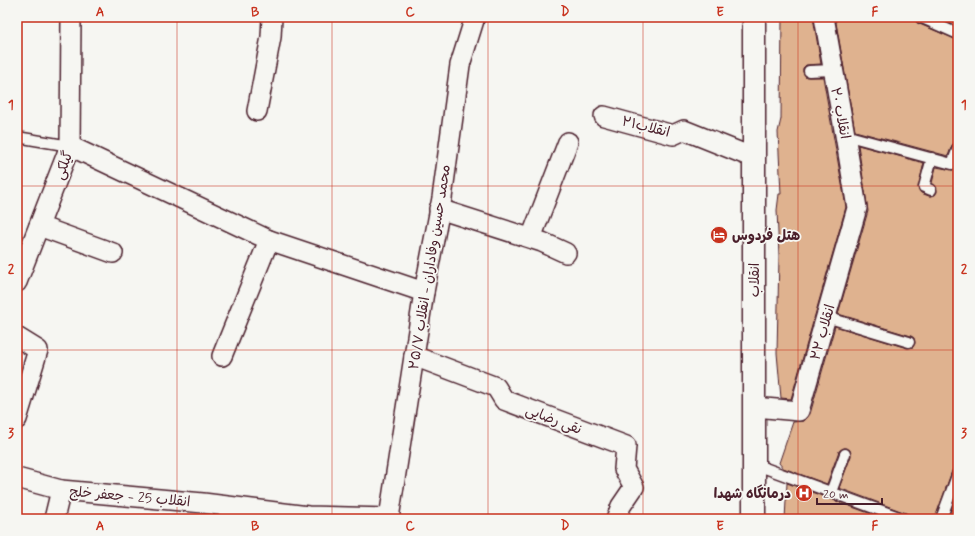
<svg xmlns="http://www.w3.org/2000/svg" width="975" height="536" font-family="Mynerve,'Playpen Sans Arabic',sans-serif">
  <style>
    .building { fill: #dfb28f; stroke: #4a1f2b }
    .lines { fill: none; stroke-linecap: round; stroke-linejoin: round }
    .service-casing { stroke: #4a1f2b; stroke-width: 13 }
    .minor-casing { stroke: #4a1f2b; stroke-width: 22 }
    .secondary-casing { stroke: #4a1f2b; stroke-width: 25 }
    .service { stroke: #f6f6f2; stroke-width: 10 }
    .minor { stroke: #f6f6f2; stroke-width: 19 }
    .secondary { stroke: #f6f6f2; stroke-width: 22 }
    .grid { fill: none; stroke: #c8321e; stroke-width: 1; stroke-opacity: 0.55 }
    .labels { text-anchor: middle; stroke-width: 3.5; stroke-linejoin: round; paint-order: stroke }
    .street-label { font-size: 14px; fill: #4a1f2b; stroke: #f6f6f2 }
    .poi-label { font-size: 14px; font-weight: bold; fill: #4a1f2b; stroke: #f6f6f2; text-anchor: start }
    .neatline { fill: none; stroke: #c8321e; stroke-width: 1.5 }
    .grid-label { font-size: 13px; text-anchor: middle; font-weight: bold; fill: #c8321e }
  </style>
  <rect width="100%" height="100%" fill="#f6f6f2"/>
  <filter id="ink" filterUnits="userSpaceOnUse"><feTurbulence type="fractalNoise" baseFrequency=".025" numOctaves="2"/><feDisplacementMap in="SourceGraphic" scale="8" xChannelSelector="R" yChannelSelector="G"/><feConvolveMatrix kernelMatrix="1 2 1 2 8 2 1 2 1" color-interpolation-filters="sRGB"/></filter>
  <g filter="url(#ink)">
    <g class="building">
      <path d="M782 17H813L821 64 806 65 803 68V72L806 77H823L846 207 791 399 781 398 777 353 779 256 777 210 779 194H781L778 132 781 119Z"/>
      <path d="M835 17H914L915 20 917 23 958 40V142L954 143 952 145 948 156 855 131Z"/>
      <path d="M936 17H958V27Z"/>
      <path d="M858 145 924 163 918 188 921 193 929 196 935 195 937 192 936 186 932 183 936 167 953 170 958 166V467L954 468 952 471 935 519H910L909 515 906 513 839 488 851 456 850 450 847 448H844L839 451 827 484 783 468 779 463 793 422 803 421 807 418 810 414 835 326 907 348 913 347 915 343 914 338 911 336 838 314 868 211Z"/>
      <path d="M787 483 885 519H785Z"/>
      <path d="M958 492V519H948Z"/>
    </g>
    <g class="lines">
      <defs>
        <g id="service">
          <path d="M920 17 958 34"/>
          <path d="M809 71 833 70"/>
          <path d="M845 135 952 164 958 148"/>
          <path d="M17 137 70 146"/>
          <path d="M931 190 924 187 932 158"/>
          <path d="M826 317 909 342"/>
          <path d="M754 464 904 519"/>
          <path d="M831 492 845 454"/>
          <path d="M941 519 958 473"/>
        </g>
        <g id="minor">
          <path d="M257 111 271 37 272 17"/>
          <path d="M604 116 673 135 684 130 754 158"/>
          <path d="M70 146 269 240 424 292"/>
          <path d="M439 209 542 242 566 253"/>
          <path d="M39 226 113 253"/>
          <path d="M531 238 568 142"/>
          <path d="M17 282 70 146 71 17"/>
          <path d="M17 337 38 350 17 419"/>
          <path d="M222 356 269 240"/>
          <path d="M414 356 496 387 504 400 626 446 624 469 634 487 621 506 616 519"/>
          <path d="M754 407 799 411 857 208 845 135 824 17"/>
          <path d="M17 478 61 490 54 519"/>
          <path d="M61 490 203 503 308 516 389 518 391 519"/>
          <path d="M389 518 424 292 442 198 460 65 475 17"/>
        </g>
        <path id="secondary" d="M754 17V519"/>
      </defs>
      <use href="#service" class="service-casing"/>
      <use href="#minor" class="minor-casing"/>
      <use href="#secondary" class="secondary-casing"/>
      <use href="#service" class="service"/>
      <use href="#minor" class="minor"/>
      <use href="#secondary" class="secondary"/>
    </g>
  </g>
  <path class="grid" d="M177 17V519M332 17V519M488 17V519M643 17V519M798 17V519M17 186H958M17 350H958"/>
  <defs>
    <symbol id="hotel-disc" viewBox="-11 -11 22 22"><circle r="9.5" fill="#c8321e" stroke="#f6f6f2"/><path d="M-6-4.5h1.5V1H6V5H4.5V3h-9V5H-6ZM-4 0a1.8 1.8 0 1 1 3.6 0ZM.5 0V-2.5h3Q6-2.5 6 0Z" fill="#fff"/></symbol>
    <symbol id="hospital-disc" viewBox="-11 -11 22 22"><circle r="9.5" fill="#c8321e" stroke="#f6f6f2"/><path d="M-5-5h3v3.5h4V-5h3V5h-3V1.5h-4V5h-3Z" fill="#fff"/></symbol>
  </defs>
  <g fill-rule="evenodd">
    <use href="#hotel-disc" x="709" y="225" width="20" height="20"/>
    <use href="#hospital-disc" x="794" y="483" width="20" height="20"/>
  </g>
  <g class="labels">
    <g class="street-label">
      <text transform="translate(841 113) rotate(79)" y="5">انقلاب ۲۰</text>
      <text transform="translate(646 126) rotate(14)" y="5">انقلاب۲۱</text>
      <text transform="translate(63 165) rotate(-69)" y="5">گیلکی</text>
      <text transform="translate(429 267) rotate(-81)" y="5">محمد حسین وفاداران - انقلاب ۲۵/۷</text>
      <text transform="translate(754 280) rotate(-90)" y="5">انقلاب</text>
      <text transform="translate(822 332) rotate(-74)" y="5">انقلاب ۲۲</text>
      <text transform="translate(554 419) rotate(21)" y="5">نقی رضایی</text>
      <text transform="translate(130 496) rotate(5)" y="5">انقلاب 25 - جعفر خلج</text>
    </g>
    <g class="poi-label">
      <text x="732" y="240">هتل فردوس</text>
      <text x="791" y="498" text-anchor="end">درمانگاه شهدا</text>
    </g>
  </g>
  <rect width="975" height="536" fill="none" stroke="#f6f6f2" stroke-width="44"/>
  <path d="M817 498v6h65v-6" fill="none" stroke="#4a1f2b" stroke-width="2"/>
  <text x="823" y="498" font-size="12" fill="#4a1f2b" stroke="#f6f6f2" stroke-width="3" paint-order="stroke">20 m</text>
  <rect x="22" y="22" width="931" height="492" class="neatline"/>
  <g class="grid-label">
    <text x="100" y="16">A</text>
    <text x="255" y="16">B</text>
    <text x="410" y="16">C</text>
    <text x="565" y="16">D</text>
    <text x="720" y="16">E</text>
    <text x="875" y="16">F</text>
    <text x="11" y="109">1</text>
    <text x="964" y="109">1</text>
    <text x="11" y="273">2</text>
    <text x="964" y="273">2</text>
    <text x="11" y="437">3</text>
    <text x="964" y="437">3</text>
    <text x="100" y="530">A</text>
    <text x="255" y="530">B</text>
    <text x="410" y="530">C</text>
    <text x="565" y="530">D</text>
    <text x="720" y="530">E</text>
    <text x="875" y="530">F</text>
  </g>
</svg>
